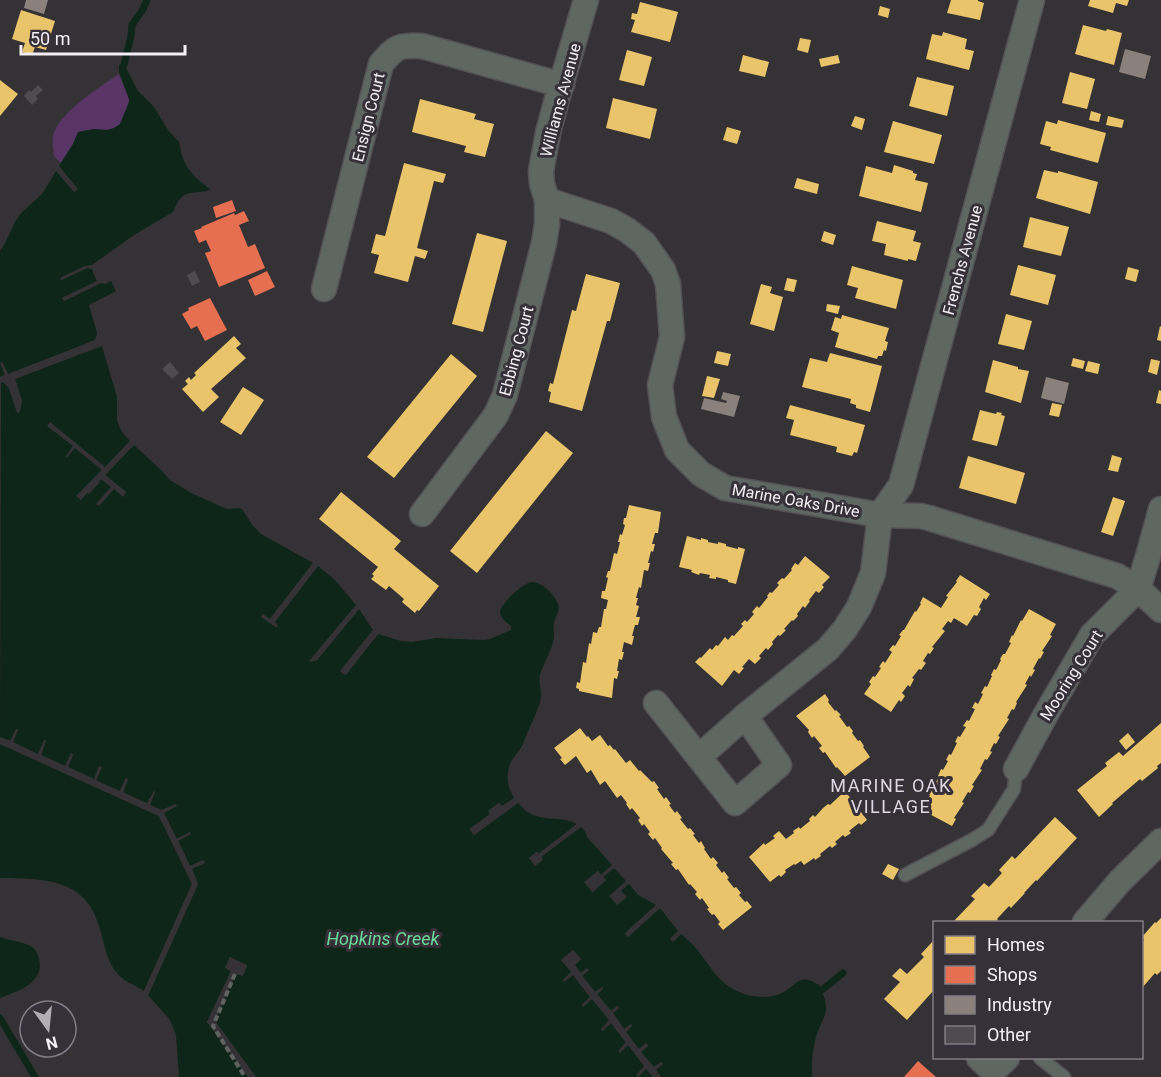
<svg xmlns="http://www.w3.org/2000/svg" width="1161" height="1077" font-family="Roboto,sans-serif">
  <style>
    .green { fill: #583564 }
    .water { fill: #0e2519 }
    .pier { fill: #353236; fill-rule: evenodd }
    .homes { fill: #e9c46a }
    .shops { fill: #e76f51 }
    .industry { fill: #8a817c }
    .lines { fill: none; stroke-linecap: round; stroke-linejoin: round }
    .stream { stroke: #0e2519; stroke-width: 7 }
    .building { fill: #4f4c50 }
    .lane-casing { stroke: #545154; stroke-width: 15 }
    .street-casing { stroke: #545154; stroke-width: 27 }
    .path { stroke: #5f6361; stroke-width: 4; stroke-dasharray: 6 3; stroke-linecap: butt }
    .lane { stroke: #5f6763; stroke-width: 12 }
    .street { stroke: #5f6763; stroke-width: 24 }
    .labels { text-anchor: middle; stroke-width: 6; stroke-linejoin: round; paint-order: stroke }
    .street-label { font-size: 16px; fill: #f4eff5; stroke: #363038 }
    .neighbourhood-label { font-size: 18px; letter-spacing: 1.5px; fill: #dfd7e2; stroke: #363038 }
    .water-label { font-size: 18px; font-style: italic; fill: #6cda9b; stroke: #363038 }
  </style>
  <rect width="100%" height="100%" fill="#353236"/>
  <path class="green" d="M119 74 129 99 128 106 120 124 114 128 107 130 94 129 78 132 73 144 61 163 54 156C53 149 52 142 53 136 58 113 100 87 119 74Z"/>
  <g class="water">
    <path d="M122 64 125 66 138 91 154 107 168 130 179 142 182 156 187 167 196 178 210 189 207 191 190 193 184 195 178 201 173 212 134 235 92 265 85 266 60 278 62 280 87 268 92 269 97 281 62 298 64 301 101 283 105 284 111 281 116 291 89 305 97 333 95 341 8 374 2 362 1 363 5 375 0 377V251L5 243 15 222 21 213 42 194 56 171 74 192 78 189 59 166 73 144 78 132 94 129 107 130 114 128 120 124 129 102V99L119 72V65Z"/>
    <path d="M102 346 117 397V421L122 432 130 441 105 468 50 423 48 426 73 446 66 456 67 457 75 447 102 470 77 496 87 493 101 479 111 487 97 503 98 505 114 489 123 496 126 492 105 475 134 445 161 470 170 480 191 493 227 509 239 508 242 509 253 526 261 534 313 563 270 619 262 617 277 627 274 622 318 566 335 580 356 605 310 661 317 660 359 609 373 630 340 671 345 675 378 634 401 641 412 642 436 638 483 640 490 639 511 630V626C507 623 500 618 500 612 500 604 524 582 532 582 542 582 555 595 558 604 560 611 556 616 554 622 553 626 554 631 554 636 553 649 544 662 540 675 538 683 543 693 540 702 536 716 528 730 523 744 519 753 511 758 509 767 506 780 508 787 514 798L502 806 499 803 489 810 490 814 470 830 474 835 518 803C522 807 527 813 533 815 548 821 562 816 577 824L538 854 536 852 529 858 535 865 541 857 581 827 585 831 587 837 612 865 601 875 598 871 585 882 592 892 606 880 603 877 614 868 626 881 609 896 617 905 627 897 621 891 629 884 638 895 656 905 625 933 628 937 660 908 678 931 670 939 673 942 681 934C686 938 691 943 695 947 707 961 716 980 733 989 747 997 767 1000 782 993 798 985 798 972 819 985 831 1010 826 1011 817 1034 813 1045 811 1066 812 1077H661L656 1070 662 1064 661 1062 654 1068 641 1052 648 1046 646 1044 639 1049 626 1032 632 1026 631 1024 624 1029 613 1013 618 1008 617 1006 611 1011 597 994 603 989 602 988 595 992 574 965 581 959 573 950 561 960 572 972 563 980 565 981 573 975 590 997 582 1005 583 1007 592 999 610 1021 601 1029 603 1031 611 1023 626 1043 619 1051 620 1052 628 1045 645 1066 637 1075 638 1077 646 1068 653 1077H256L215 1021 236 973 243 976 247 966 230 957 225 968 231 971 207 1022 248 1077H179L176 1035 170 1020 148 995 198 884 192 869 203 860 190 866 178 840 190 835V833L177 839 164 813 176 806V805L161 810 150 805 155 792 154 791 147 804 123 792 128 780 126 778 120 791 99 782 96 780 102 767 100 766 94 779 68 767 73 755 71 753 65 766 41 755 45 741H44L38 754 13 742 18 730 16 729 10 741 0 737 1 382H4L9 388 17 412 22 401 15 379Z"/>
    <path d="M0 744 159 816 192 884 144 991C134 984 125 983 117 973 106 961 104 941 99 926 85 877 42 879 0 878Z"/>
    <path d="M0 937C11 941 22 941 32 947 36 950 38 953 39 959 45 983 18 991 0 998Z"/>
  </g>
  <g class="pier">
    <path d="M92 265 101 283 64 301 62 298 97 281 92 269 87 268 61 280 60 278 85 266Z"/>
    <path d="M101 300V302L92 306 100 333 97 343 1 379 5 380 12 387 18 406 19 401 12 379 13 376 102 343 105 345 114 377 112 378 103 346 97 347 15 379 22 401 20 412 17 413 9 388 3 382 1 383 0 387V377L5 375 0 363 2 362 8 374 95 340 98 332 89 306Z"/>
    <path d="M50 422 105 467 130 441 134 445 105 475 126 492 123 497 114 489 99 506 96 504 111 487 101 479 99 481 100 482 89 494 87 493 81 500 76 496 102 470 75 448 67 457 66 456 73 446 47 426Z"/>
    <path d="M313 563 318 566 275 622 278 625 277 628 261 617 263 614 270 619Z"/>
    <path d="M356 605 359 609 317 660 311 662 309 661Z"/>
    <path d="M373 630 375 632 344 670 376 632 378 634 346 675 340 671Z"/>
    <path d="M16 729H18L13 743 38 754 44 740 46 741 41 755 65 766 71 753 73 755 68 767 94 779 99 766 102 767 96 780 99 782 120 791 126 778 128 779 123 793 147 803 154 791 155 792 150 805 161 810 176 804 177 806 164 813 176 839 190 832 191 834 178 841 190 866 204 860 205 863 192 869 198 884 147 998 145 996 146 993H143L192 884 159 816 0 744V741L161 813 0 740V737L11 741Z"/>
    <path d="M514 798 516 800 503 808 501 809 499 807 492 811 493 816 474 831 516 801 518 803 474 835 469 829 490 814 488 811 499 803 502 806Z"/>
    <path d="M577 824 580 827 541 856 543 860 535 866 529 858 537 852 539 854Z"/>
    <path d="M612 865 614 868 603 877 606 880 593 892 584 882 598 871 601 875Z"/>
    <path d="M656 905 660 908 628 937 625 934Z"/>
    <path d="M573 950 581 959 575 965 581 973 587 968 589 970 582 976 595 992 602 987 603 989 597 994 611 1011 617 1006 619 1008 613 1013 624 1029 631 1024 632 1026 626 1032 639 1049 646 1043 648 1045 641 1052 654 1067 661 1062 663 1064 656 1070 661 1077H657L641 1057 656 1077H653L646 1069 638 1077 636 1075 644 1066 628 1045 620 1053 618 1051 626 1042 611 1023 602 1031 601 1029 609 1020 592 999 583 1007 582 1005 590 997 573 975 564 982 563 980 571 972 561 960ZM573 954 577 959 572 963V966L610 1014 638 1053 565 960Z"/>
    <path d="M230 957 247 965 243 976 236 974 215 1021 256 1077H253L212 1022 221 1000 211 1022 251 1077H248L207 1022 231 971 225 968Z"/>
  </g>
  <g class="homes">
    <path d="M951 0H978V1L984 3 980 20 947 13Z"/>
    <path d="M1090 0H1129L1127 6 1116 3 1113 13 1088 6Z"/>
    <path d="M640 2 678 12 670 42 631 32 635 20 631 19 632 13 637 14Z"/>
    <path d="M880 6 890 9 888 18 878 15Z"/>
    <path d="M21 10 55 21 46 50 35 47 32 55 22 52 25 43 12 39Z"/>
    <path d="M1083 25 1106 31 1107 29 1122 33 1114 65 1075 54Z"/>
    <path d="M943 32 967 39 965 49 974 51 969 70 926 59 932 34 942 36Z"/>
    <path d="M800 38 811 40 808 53 797 50Z"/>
    <path d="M627 50 652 57 644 86 619 80Z"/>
    <path d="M743 55 769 62 765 77 739 71Z"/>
    <path d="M838 55 840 63 821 67 819 59Z"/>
    <path d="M1070 72 1095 79 1087 109 1062 103Z"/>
    <path d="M917 77 954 86 947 116 909 106Z"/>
    <path d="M0 80 18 94 0 116Z"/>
    <path d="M613 98 657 109 650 139 606 128Z"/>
    <path d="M420 99 476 114 474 119 494 124 485 157 464 152 466 146 412 132Z"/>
    <path d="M1091 111 1101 114 1099 122 1089 120Z"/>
    <path d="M855 116 865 119 862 130 851 126Z"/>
    <path d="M1108 116 1124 120 1122 128 1106 125Z"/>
    <path d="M1058 120 1106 133 1098 163 1050 150 1051 147 1040 144 1046 121 1057 124Z"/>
    <path d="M893 121 942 135 934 164 884 152Z"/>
    <path d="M727 127 741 131 737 144 723 140Z"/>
    <path d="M404 163 446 174 443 183 434 181 417 248 428 251 425 259 415 256 408 282 374 273 379 255 371 253 376 234 385 236Z"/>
    <path d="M894 165 913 171V173L917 174 915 180 928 183 921 212 859 196 866 166 892 173Z"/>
    <path d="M1044 170 1058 173V171L1098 182 1090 214 1036 198Z"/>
    <path d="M797 178 819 184 817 194 794 188Z"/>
    <path d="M1030 217 1069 227 1061 256 1023 247Z"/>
    <path d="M877 221 916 231 913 241 921 243 916 261 908 259V261L884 255 886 244 872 241Z"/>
    <path d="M824 231 836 235 833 245 821 241Z"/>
    <path d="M477 233 507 241 483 332 452 324Z"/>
    <path d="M1018 265 1056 275 1048 305 1010 295Z"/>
    <path d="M852 266 903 280 896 309 855 298 858 288 847 285Z"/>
    <path d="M1128 267 1139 270 1136 282 1125 279Z"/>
    <path d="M586 274 620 283 610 321H607L582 411 549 402 551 392 548 391 550 383 553 384 572 310 576 311Z"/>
    <path d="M787 278 797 280 794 292 784 290Z"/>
    <path d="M761 284 772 287 770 293 783 297 774 331 750 324Z"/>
    <path d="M827 304 840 306 838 314 826 311Z"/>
    <path d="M1006 314 1032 321 1024 350 998 344Z"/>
    <path d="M842 315 889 328 885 341 888 342 886 351 884 350 882 356H878L877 359 835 347 839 333 831 330 835 317 841 319Z"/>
    <path d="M1160 326 1161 327V341L1157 340Z"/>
    <path d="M234 336 241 344 236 348 246 358 211 389 219 397 203 412 182 389 188 384 185 381 189 377 191 380 196 375 194 373Z"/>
    <path d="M717 351 731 354 728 366 714 363Z"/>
    <path d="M830 353 882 366 870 412 856 408V405L850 403 851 399 802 387 810 358 827 362Z"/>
    <path d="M451 354 477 376 394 478 367 457Z"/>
    <path d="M1073 358 1085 361 1083 369 1071 366Z"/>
    <path d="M1151 359 1160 361 1157 375 1148 372Z"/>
    <path d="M993 360 1018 367V369L1029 371 1021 403 985 392Z"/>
    <path d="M1088 361 1100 364 1098 374 1085 371Z"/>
    <path d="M707 376 720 379 714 398 702 396Z"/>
    <path d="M243 387 264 400 241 435 220 422Z"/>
    <path d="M1159 390 1161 391V404L1156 403Z"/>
    <path d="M1052 403 1062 405 1059 417 1049 415Z"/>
    <path d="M790 405 865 425 857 453 854 452 852 456 836 452 837 447 790 435 794 420 786 418Z"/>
    <path d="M980 410 996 414 997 412 1002 413 1001 415 1005 416 997 446 972 440Z"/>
    <path d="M546 431 573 453 477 573 450 551Z"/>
    <path d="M1112 455 1122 458 1118 472 1108 470Z"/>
    <path d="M968 456 1025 473 1016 504 959 488Z"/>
    <path d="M341 492 401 541 394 549 439 586 419 611 417 610 415 613 402 602 404 599 389 586 386 590 371 579 374 576 372 574 378 567 319 519Z"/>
    <path d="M1113 497 1125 501 1113 536 1101 532Z"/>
    <path d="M629 505 661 512 658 533H655L652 544H655L653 552 651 551 648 563H650L648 571 644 570 641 588 639 587 636 598H638L636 605 639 606 636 617H640L638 625H635L632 636H634L632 645 624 642 622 652H624L622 660 619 659 617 671H619L617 679 614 678 612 698 579 691V689L576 688 577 682 580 683 583 662 586 663 589 643 591 644 593 632 597 633 599 627H601L604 609H606L608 600 601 598 602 591H605L608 578 606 577 608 571H610L614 553 617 554 620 542H618L620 534 622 535 625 525 623 524 624 518H626Z"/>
    <path d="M687 536 701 540V538L708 540V542L718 544V542L726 544V546L738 549V547L745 549 736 584 728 582V580L716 577V579L709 578 710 575 700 573 699 575 691 572 692 570 679 567Z"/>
    <path d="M805 556 830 577 822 585 824 587 819 593 816 591 809 600 810 601 805 608 803 606 797 614 798 616 793 621 792 620 784 629 786 630 780 636 778 635 772 642 773 644 768 650 766 648 759 656 761 658 755 664 749 659 742 667 744 668 739 674 734 670 722 686 695 662 700 657 701 658 710 648 712 650 716 645 718 646 725 637 728 640 732 635 734 636 743 626 741 624 745 620 747 622 754 614 752 612 757 606 759 608 768 597 767 596 770 592 772 593 779 585 777 583 782 578 784 579 792 570 791 569 795 563 798 565Z"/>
    <path d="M960 575 990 594 986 600 984 598 979 607 981 609 977 616 974 615 967 626 954 618 951 623 948 621 942 629 945 631 932 647 934 648 930 654 928 653 923 661 926 663 921 670 919 669 912 678 914 679 910 687 908 685 902 693 905 696 901 702 899 700 891 712 864 694 871 684 869 682 873 676 875 677 881 668 879 667 883 661 885 663 892 652 889 650 893 645 895 646 901 636 899 635 903 630H904L915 611 916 612 921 604 920 603 923 597 941 608 948 597 946 596 957 582 956 581Z"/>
    <path d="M1029 609 1056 624 1050 635 1052 636 1042 651 1044 652 1040 659 1039 658 1033 669 1035 670 1031 677 1030 675 1025 684 1027 685 1016 702 1017 703 1014 710 1012 709 1007 718 1009 719 998 736 1000 737 996 744 994 743 990 751 992 752 987 760 985 759 980 769 982 770 972 785 974 786 970 793 968 792 962 802 964 803 954 818 956 819 952 826 920 809 924 803 926 804 930 795 928 794 939 777 938 776 941 769 943 770 948 761 946 760 949 754 951 755 957 743 955 742 958 736 960 737 966 727 963 726 967 720 969 721 975 709 972 708 975 702 978 704 983 694 981 693 985 686 987 687 992 676 991 675 994 669 996 670 1001 660 1000 659 1003 654H1005L1011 643 1009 642 1012 635 1013 636 1021 620 1022 621Z"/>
    <path d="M825 694 829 700 828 702 835 711 836 710 841 715 839 716 847 727 849 726 853 731 852 733 858 741 860 740 864 746 863 747 870 757 845 776 837 767 836 768 825 752 823 753 819 748 822 746 814 736 812 738 808 732 809 730 796 716Z"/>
    <path d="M1161 723V763L1157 766 1158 768 1142 781 1140 779 1112 803 1113 804 1099 817 1077 790 1107 766 1105 763 1119 752 1123 756Z"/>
    <path d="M580 728 587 737 588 736 592 741 600 735 608 746 610 745 614 750 615 749 626 763 630 760 639 771 640 770 652 782 654 781 659 788 657 789 664 799 666 797 671 804 669 805 675 813 677 811 682 818 680 819 688 829 690 828 695 834 693 835 699 843 701 841 705 848 704 849 711 859 713 857 718 863 716 865 722 873 724 871 729 878 727 879 734 888 736 887 741 893 739 895 745 902 747 901 752 907 723 930 718 924 720 922 714 914 712 915 707 909 709 908 702 898 700 900 695 894 697 892 690 884 689 885 678 869 676 870 671 864 673 863 661 849 662 848 655 838 653 840 648 834 650 832 644 824 642 826 638 820 640 818 632 808 630 810 626 804 627 803 621 795 617 798 605 781 600 785 591 770 587 773 576 756 565 765 560 759 562 758 554 748Z"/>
    <path d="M1128 733 1135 742 1126 750 1119 741Z"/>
    <path d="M845 791 867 820 861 825 859 823 849 831 851 833 845 837 843 835 835 842 837 844 832 848 830 846 820 854 821 856 815 860 814 858 804 865 801 861 795 865 794 864 785 870 786 872 781 877 779 875 770 882 749 857 764 843 765 845 775 838 773 836 779 831 786 839 794 833 793 831 799 827 800 829 810 821 809 819 813 815 815 817 823 808 828 804 830 805Z"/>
    <path d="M1055 817 1077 838 1037 881 1036 880 1024 893H1025L1011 908 1009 906 997 919 998 920 995 922H953L975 899 971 896 984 883 989 887 1002 873 999 870 1012 856 1015 859Z"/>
    <path d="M888 864 899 869 893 880 882 874Z"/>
    <path d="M1161 918V971L1157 975 1155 973 1142 988V943L1144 940 1142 937 1155 922 1156 923Z"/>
    <path d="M934 940V990L907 1020 884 999 900 982 892 976 900 968 907 974 924 957 921 954Z"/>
  </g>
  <g class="shops">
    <path d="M232 200 236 211 216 218 213 207Z"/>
    <path d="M244 211 249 221 239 225 248 247 255 244 265 268 219 287 205 253 211 251 206 240 199 243 194 231 202 228 201 227 234 213 235 215Z"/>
    <path d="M267 271 275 287 255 296 248 280Z"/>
    <path d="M210 298 227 330 205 341 197 326 191 329 182 314 189 310 188 308Z"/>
    <path d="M918 1061 936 1077H904Z"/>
  </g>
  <g class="industry">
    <path d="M26 0H48L44 14 24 8Z"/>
    <path d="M1125 49 1151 56 1145 79 1119 72Z"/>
    <path d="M1046 377 1069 383 1064 404 1041 398Z"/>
    <path d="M723 392 740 396 734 417 701 409 704 398 726 403 727 401 721 399Z"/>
  </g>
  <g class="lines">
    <g class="stream">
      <path d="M124 65 131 36 132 25 143 9 147 0"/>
      <path d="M822 990 843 973"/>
      <path d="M0 1018 35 1077"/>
    </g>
  </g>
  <g class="building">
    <path d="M38 85 43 90 36 96 38 99 32 105 24 96 29 90 31 92Z"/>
    <path d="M195 271 200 282 192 286 187 275Z"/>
    <path d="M170 362 179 373 172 379 162 369Z"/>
  </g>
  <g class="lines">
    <defs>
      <g id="lane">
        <path d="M905 875 972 840 988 830 1014 789 1016 769"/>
        <path d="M1040 1058 1064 1077"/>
      </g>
      <g id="street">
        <path d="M547 200 611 221 627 230 644 243 663 270 668 284 672 337 660 385 664 417 677 450 701 474 725 488 880 515 921 516 929 518 1117 576 1138 589 1161 610"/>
        <path d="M324 289 381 64C396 46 399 45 422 46L562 85"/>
        <path d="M422 514 496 415 505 395 544 243 547 224V200L542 184 541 171 548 133 557 99 586 0"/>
        <path d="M656 703 735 803 779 765 745 716"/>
        <path d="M699 757 745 716 828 649 845 629 859 607 873 573 880 515 901 485 1032 0"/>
        <path d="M1016 769 1046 714 1092 635 1138 589 1149 553 1161 509"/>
        <path d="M1085 922 1120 881 1161 841"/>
        <path d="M979 1058 993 1071 1007 1058"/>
      </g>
    </defs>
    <use href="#lane" class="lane-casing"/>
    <use href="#street" class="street-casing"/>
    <path class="path" d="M235 974 213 1026 245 1077"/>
    <use href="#lane" class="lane"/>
    <use href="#street" class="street"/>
  </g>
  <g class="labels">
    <g class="street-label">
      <text transform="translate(560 100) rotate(-75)" y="6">Williams Avenue</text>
      <text transform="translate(368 117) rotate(-76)" y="6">Ensign Court</text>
      <text transform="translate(962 260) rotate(-75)" y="6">Frenchs Avenue</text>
      <text transform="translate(516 351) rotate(-75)" y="6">Ebbing Court</text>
      <text transform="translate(796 500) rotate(10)" y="6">Marine Oaks Drive</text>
      <text transform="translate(1071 675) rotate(-58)" y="6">Mooring Court</text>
    </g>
    <g class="neighbourhood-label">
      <text x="891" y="792">MARINE OAK<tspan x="891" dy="21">VILLAGE</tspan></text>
    </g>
    <g class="water-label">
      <text x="383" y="945">Hopkins Creek</text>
    </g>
  </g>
  <rect x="933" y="921" width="210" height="138" fill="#363038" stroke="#827c84" stroke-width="1.5"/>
  <rect x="945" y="936" width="30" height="18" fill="#e9c46a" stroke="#827c84" stroke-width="1.5"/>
  <text x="987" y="951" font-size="18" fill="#f4eff5">Homes</text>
  <rect x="945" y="966" width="30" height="18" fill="#e76f51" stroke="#827c84" stroke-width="1.5"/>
  <text x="987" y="981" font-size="18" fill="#f4eff5">Shops</text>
  <rect x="945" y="996" width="30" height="18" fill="#8a817c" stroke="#827c84" stroke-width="1.5"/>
  <text x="987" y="1011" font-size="18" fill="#f4eff5">Industry</text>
  <rect x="945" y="1026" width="30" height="18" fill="#4f4c50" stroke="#827c84" stroke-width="1.5"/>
  <text x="987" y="1041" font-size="18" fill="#f4eff5">Other</text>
  <g transform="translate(48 1029) rotate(165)"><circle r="28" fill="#363038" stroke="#827c84" stroke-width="1.5"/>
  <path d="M0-4.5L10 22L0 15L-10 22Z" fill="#b1adb2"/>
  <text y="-9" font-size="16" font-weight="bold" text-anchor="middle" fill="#f4eff5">N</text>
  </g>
  <path d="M21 45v9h164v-9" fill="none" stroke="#f4eff5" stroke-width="3"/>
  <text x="30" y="45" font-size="18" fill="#f4eff5" stroke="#363038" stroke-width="4.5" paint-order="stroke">50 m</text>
</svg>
